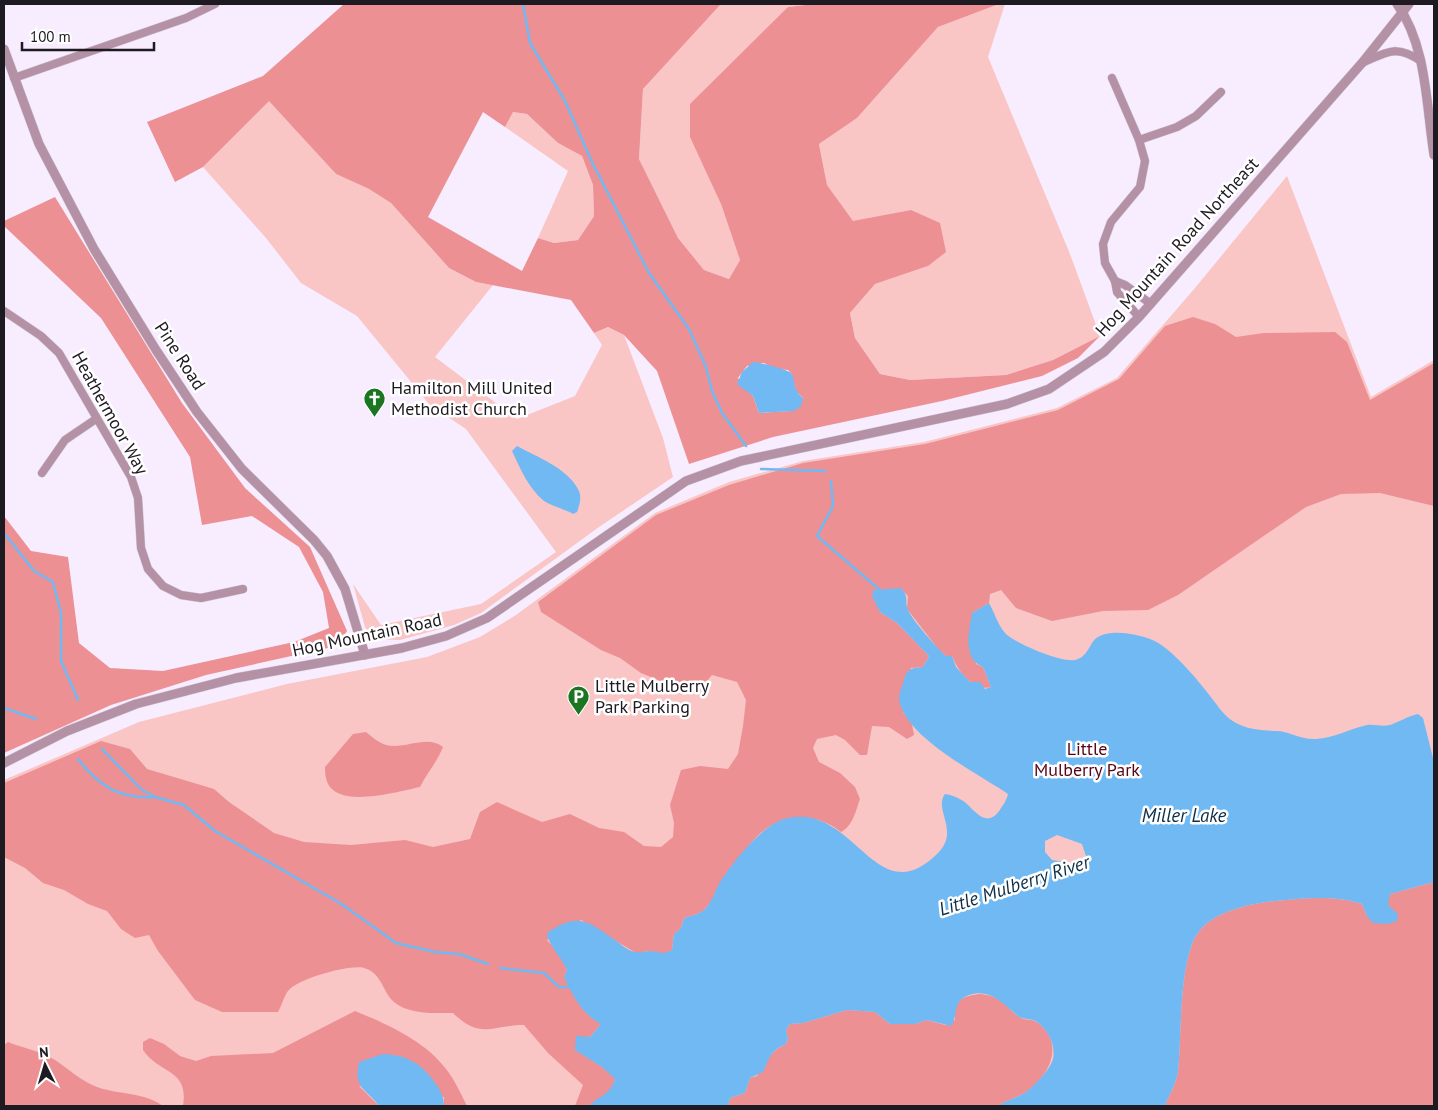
<svg xmlns="http://www.w3.org/2000/svg" width="1438" height="1110" font-family="'PT Sans',sans-serif">
  <style>
    .green { fill: #f9c5c5; fill-rule: evenodd }
    .forest { fill: #ec9094; fill-rule: evenodd }
    .water { fill: #70b9f3; fill-rule: evenodd }
    .lines { fill: none; stroke-linecap: round; stroke-linejoin: round }
    .stream { stroke: #70b9f3; stroke-width: 2.5 }
    .minor-casing { stroke: #d4cbdb; stroke-width: 9 }
    .tertiary-casing { stroke: #d4cbdb; stroke-width: 10 }
    .minor { stroke: #b491a4; stroke-width: 8 }
    .tertiary { stroke: #b491a4; stroke-width: 9 }
    .labels { text-anchor: middle; stroke-width: 5; stroke-linejoin: round; paint-order: stroke }
    .street-label { font-size: 18px; fill: #1e1a21; stroke: #fff }
    .poi-label { font-size: 18px; fill: #1e1a21; stroke: #fff; text-anchor: start }
    .park-label { font-size: 18px; fill: #570416; stroke: #fff }
    .water-label { font-size: 19px; font-style: italic; fill: #0e2e46; stroke: #fff }
  </style>
  <rect width="100%" height="100%" fill="#f7edfe"/>
  <g class="green">
    <path d="M721 4H814L788 7 721 204 740 260 729 279 704 270 678 238 639 159 643 89Z"/>
    <path d="M999 4H1005L988 57 1070 254 1100 336 1053 360 1006 375 910 380 880 374 855 338 850 313 875 284 928 266 911 210 853 222 827 185 819 144 857 118 938 27Z"/>
    <path d="M269 100 336 174 369 189 391 203 449 268 476 282 493 285 435 357 517 419 575 396 602 345 594 333 608 327 624 335 663 438 673 477 599 527 481 613 454 625 400 640 373 639 365 627 353 584 381 625 481 604 556 552 466 429 430 405 357 316 301 283 266 238 203 167ZM560 469 573 514 560 507Z"/>
    <path d="M513 112 527 114 558 143 582 156 593 185 594 216 578 240 554 243 538 238 568 171 505 127Z"/>
    <path d="M1287 176 1371 397 1434 360V1106H4V780L139 722 287 684 427 657 480 637 516 615 655 513 729 482 803 461 924 442 1057 408 1117 378 1195 288Z"/>
  </g>
  <g class="forest">
    <path d="M344 4H721L643 89 639 159 678 238 704 270 729 279 740 260 721 204 690 137V104L788 7 814 4H999L938 27 857 118 819 144 827 185 853 221 911 210 940 223 946 252 928 266 875 284 850 313 855 338 880 374 910 380 1006 375 1053 360 1100 336 1078 358 1042 376 942 401 773 437 689 464 657 371 624 335 608 327 594 333 571 300 476 282 449 268 391 203 369 189 336 174 269 101 203 167 175 182 147 122 263 76ZM483 112 505 127 513 112 527 114 558 143 582 156 593 185 594 216 578 240 554 243 538 238 522 271 428 217ZM764 363 775 369 788 370 791 373 796 391 803 398 790 411 759 413 753 396 738 378 747 366Z"/>
    <path d="M55 197 182 403 245 488 310 547 347 631 337 646 206 675 111 705 4 753V516L31 551 68 557 79 643 110 668 163 671 294 642 329 628 323 592 299 547 252 516 202 525 190 457 101 318 4 226V221Z"/>
    <path d="M1193 317 1215 324 1236 337 1264 333 1335 332 1347 342 1370 400 1434 363V506L1380 493 1341 494 1306 507 1178 595 1148 610 1103 611 1052 621 1016 608 1001 590 990 594 989 603 972 613 976 664 983 667 991 687C973 692 958 671 952 656H946L939 650 907 609 908 596 901 589 874 590 880 612 897 623 929 656 923 667 911 668 903 712 912 724 914 735 907 739 889 727 872 726 867 755H860L845 740 836 735 817 739 813 748 819 762 840 773 855 787 860 799C856 810 853 826 841 832 828 822 815 817 798 818 747 820 735 878 705 909 700 914 691 916 684 918L681 928 674 934 672 950 664 954 650 951 636 953 581 920 547 940 562 957 567 970 564 977 601 1024 590 1037V1059L611 1073 615 1079 613 1088 608 1093 589 1106H575L583 1085 548 1053 524 1025C491 1025 481 1040 453 1013 434 1013 405 1015 391 999 382 988 380 972 364 968 350 964 297 979 288 991 284 996 282 1005 278 1012H222L195 1000 158 951 149 935 135 938 121 929 107 911 88 904 64 890 43 883 25 868 4 857V783L101 741 130 749 147 769 214 789 229 802 274 833 304 842 351 845 405 840 433 847 470 839 480 812 497 802 542 822 570 814 599 828 624 832 644 846 661 847 673 837 674 823 670 805 681 770 700 766 728 769 738 754 743 726 746 700 737 682 712 675 701 688 675 687 641 673 620 658 601 650 541 612 538 602 656 515 729 485 803 463 925 444 1058 410 1119 379 1165 326Z"/>
    <path d="M366 732C372 737 379 743 386 745 405 750 427 734 443 747 437 762 427 773 420 787 400 791 349 806 332 789 326 784 325 774 325 767L353 734Z"/>
    <path d="M1434 882V1106H1165C1169 1094 1177 1083 1178 1071 1182 1037 1178 953 1201 929 1219 910 1250 904 1275 901 1303 898 1335 895 1362 904L1367 916 1387 905 1390 894Z"/>
    <path d="M981 994C989 995 996 997 1002 1002 1009 1007 1015 1016 1023 1019 1028 1020 1033 1019 1038 1023 1065 1043 1050 1076 1026 1092 1017 1098 1006 1100 998 1106H728L730 1098 745 1093 750 1078 757 1076C765 1065 771 1049 785 1045L788 1039 786 1030 790 1024 803 1023 847 1010 875 1012 890 1024H915L927 1020 945 1025 955 1020C954 999 962 996 981 994Z"/>
    <path d="M355 1011C387 1024 425 1041 446 1069 455 1080 461 1094 467 1106H444V1097L359 1086 379 1106H183C189 1068 160 1075 143 1050V1042L150 1038 164 1044 180 1056 196 1061 211 1056 273 1053Z"/>
    <path d="M8 1042C22 1048 42 1051 55 1060 69 1069 81 1081 97 1087 120 1095 144 1092 163 1106H4V1045Z"/>
  </g>
  <g class="water">
    <path d="M753 362C759 362 789 370 791 373 797 383 791 387 803 398L801 406 794 411 759 413 753 396 737 384 742 372Z"/>
    <path d="M517 446C537 457 567 468 578 489 582 496 580 504 577 512L573 514C564 509 552 506 544 501 529 489 520 468 512 451Z"/>
    <path d="M901 588C910 598 904 601 908 610 912 620 938 649 946 656H952L956 667 970 682H980L985 689 991 687 983 667C962 659 969 631 972 613L989 603C994 612 998 625 1005 633 1014 643 1061 663 1075 660 1089 657 1089 642 1098 637 1111 629 1137 634 1150 639 1171 646 1203 686 1217 705 1232 727 1250 730 1276 731 1289 731 1300 740 1316 739 1334 738 1349 729 1367 725 1374 724 1382 727 1390 725 1399 722 1408 716 1418 714L1423 718 1434 762V882L1390 894 1388 905 1398 914 1397 921 1388 924 1373 923 1367 916 1362 904C1336 895 1303 898 1275 901 1250 904 1219 910 1201 929 1178 953 1182 1037 1178 1071 1177 1083 1169 1094 1165 1106H998C1006 1100 1017 1098 1026 1092 1034 1086 1050 1070 1053 1059 1056 1045 1048 1030 1037 1022 1032 1018 1025 1020 1019 1017 1004 1005 991 988 969 995 952 1001 959 1014 951 1026L927 1020 915 1024H890L875 1012 847 1010 803 1023 790 1024 786 1030 788 1039 785 1045C771 1049 769 1060 763 1072L750 1078 745 1093 730 1098 728 1106H589C599 1096 611 1094 615 1079L602 1067 575 1050 576 1036 590 1037 601 1024C582 1014 573 996 564 977L567 970C562 958 547 943 547 933 575 914 585 918 612 938 620 943 626 950 635 952 640 953 645 951 650 951 659 952 663 955 672 950L674 934 681 928 684 918C691 916 700 914 705 909 712 902 715 891 720 882 733 862 761 826 784 819 854 799 875 915 937 854 961 831 933 810 945 794 952 795 962 799 967 804 978 815 989 828 1001 808 1004 804 1007 799 1008 794 979 774 904 737 899 699 899 694 901 688 903 684 906 670 909 668 923 667L929 656 897 623 880 612 872 596 874 590ZM1057 835 1082 844 1088 862 1084 870C1071 868 1067 861 1052 860L1045 852V841Z"/>
    <path d="M383 1054C408 1055 422 1064 436 1084 441 1092 444 1097 444 1106H379C366 1088 353 1089 359 1062Z"/>
  </g>
  <g class="lines">
    <g class="stream">
      <path d="M523 4 530 43 565 101 592 162 649 273 689 329 706 367 712 391 722 413 746 446"/>
      <path d="M761 469 825 471"/>
      <path d="M831 481 833 506 817 536 881 591"/>
      <path d="M4 533 34 571 53 582 61 613V661L78 700"/>
      <path d="M4 708 36 719"/>
      <path d="M102 749 141 789 155 797 184 805 215 831 340 903 396 943 435 952 459 954 488 964"/>
      <path d="M78 759C99 786 119 799 154 797"/>
      <path d="M500 968 544 973 559 987H571"/>
    </g>
    <defs>
      <g id="minor">
        <path d="M1362 63C1387 52 1396 44 1421 61"/>
        <path d="M14 78 186 18 215 4"/>
        <path d="M1112 78 1139 140 1145 161 1140 187 1111 222 1103 244 1105 263 1115 281 1117 292 1139 317"/>
        <path d="M1139 140 1177 127 1196 116 1221 92"/>
        <path d="M1115 281 1125 285 1151 304"/>
        <path d="M4 311 41 336 59 353 131 477 138 498 141 548 148 569 163 586 181 595 201 598 243 589"/>
        <path d="M42 473 65 440 96 419"/>
      </g>
      <g id="tertiary">
        <path d="M1397 4C1427 46 1426 105 1434 155"/>
        <path d="M4 49 39 144 94 249 156 350 197 412 242 469 314 540 327 556 345 589 365 655"/>
        <path d="M4 763 67 731 136 704 236 678 402 648 446 636 487 618 686 481 741 461 1007 404 1049 389 1104 352 1139 317 1362 63 1409 4"/>
      </g>
    </defs>
    <use href="#minor" class="minor-casing"/>
    <use href="#tertiary" class="tertiary-casing"/>
    <use href="#minor" class="minor"/>
    <use href="#tertiary" class="tertiary"/>
  </g>
  <defs>
    <symbol id="church-pin" viewBox="-11 -11 22 30"><path d="M0 17L-7.5 6A9.5 9.5 0 1 1 7.5 6Z" fill="#1c7521" stroke="#fff"/><path d="M-1.2-6h2.4v3.5h3.3v2.4h-3.3V6h-2.4V-.1h-3.3v-2.4h3.3Z" fill="#fff"/></symbol>
    <symbol id="parking-pin" viewBox="-11 -11 22 30"><path d="M0 17L-7.5 6A9.5 9.5 0 1 1 7.5 6Z" fill="#1c7521" stroke="#fff"/><path d="M-3.5-5.5H1a3.5 3.5 0 0 1 0 7H-1V5.5H-3.5ZM-1-3.4V-.6H.8a1.4 1.4 0 0 0 0-2.8Z" fill="#fff"/></symbol>
  </defs>
  <g fill-rule="evenodd">
    <use href="#church-pin" x="362" y="386" width="25" height="34"/>
    <use href="#parking-pin" x="566" y="684" width="25" height="34"/>
  </g>
  <g class="labels">
    <g class="street-label">
      <text transform="translate(1177 247) rotate(-48)" y="6">Hog Mountain Road Northeast</text>
      <text transform="translate(180 356) rotate(57)" y="6">Pine Road</text>
      <text transform="translate(110 413) rotate(61)" y="6">Heathermoor Way</text>
      <text transform="translate(367 635) rotate(-12)" y="6">Hog Mountain Road</text>
    </g>
    <g class="poi-label">
      <text x="391" y="394">Hamilton Mill United<tspan x="391" dy="21">Methodist Church</tspan></text>
      <text x="595" y="692">Little Mulberry<tspan x="595" dy="21">Park Parking</tspan></text>
    </g>
    <g class="park-label">
      <text x="1087" y="755">Little<tspan x="1087" dy="21">Mulberry Park</tspan></text>
    </g>
    <g class="water-label">
      <text x="1184" y="822">Miller Lake</text>
      <text transform="translate(1014 885) rotate(-18)" y="7">Little Mulberry River</text>
    </g>
  </g>
  <rect width="1438" height="1110" fill="none" stroke="#1e1a21" stroke-width="10"/>
  <g transform="translate(45 1065) rotate(355)" stroke="#ffffff" stroke-width="4" paint-order="stroke">
  <path d="M0-4L9 19L0 12L-9 19Z" fill="#1e1a21"/>
  <text y="-8" font-size="14" font-weight="bold" text-anchor="middle" fill="#1e1a21">N</text>
  </g>
  <path d="M22 42v8h132v-8" fill="none" stroke="#1e1a21" stroke-width="2.5"/>
  <text x="30" y="42" font-size="15" fill="#1e1a21" stroke="#ffffff" stroke-width="4" paint-order="stroke">100 m</text>
</svg>
